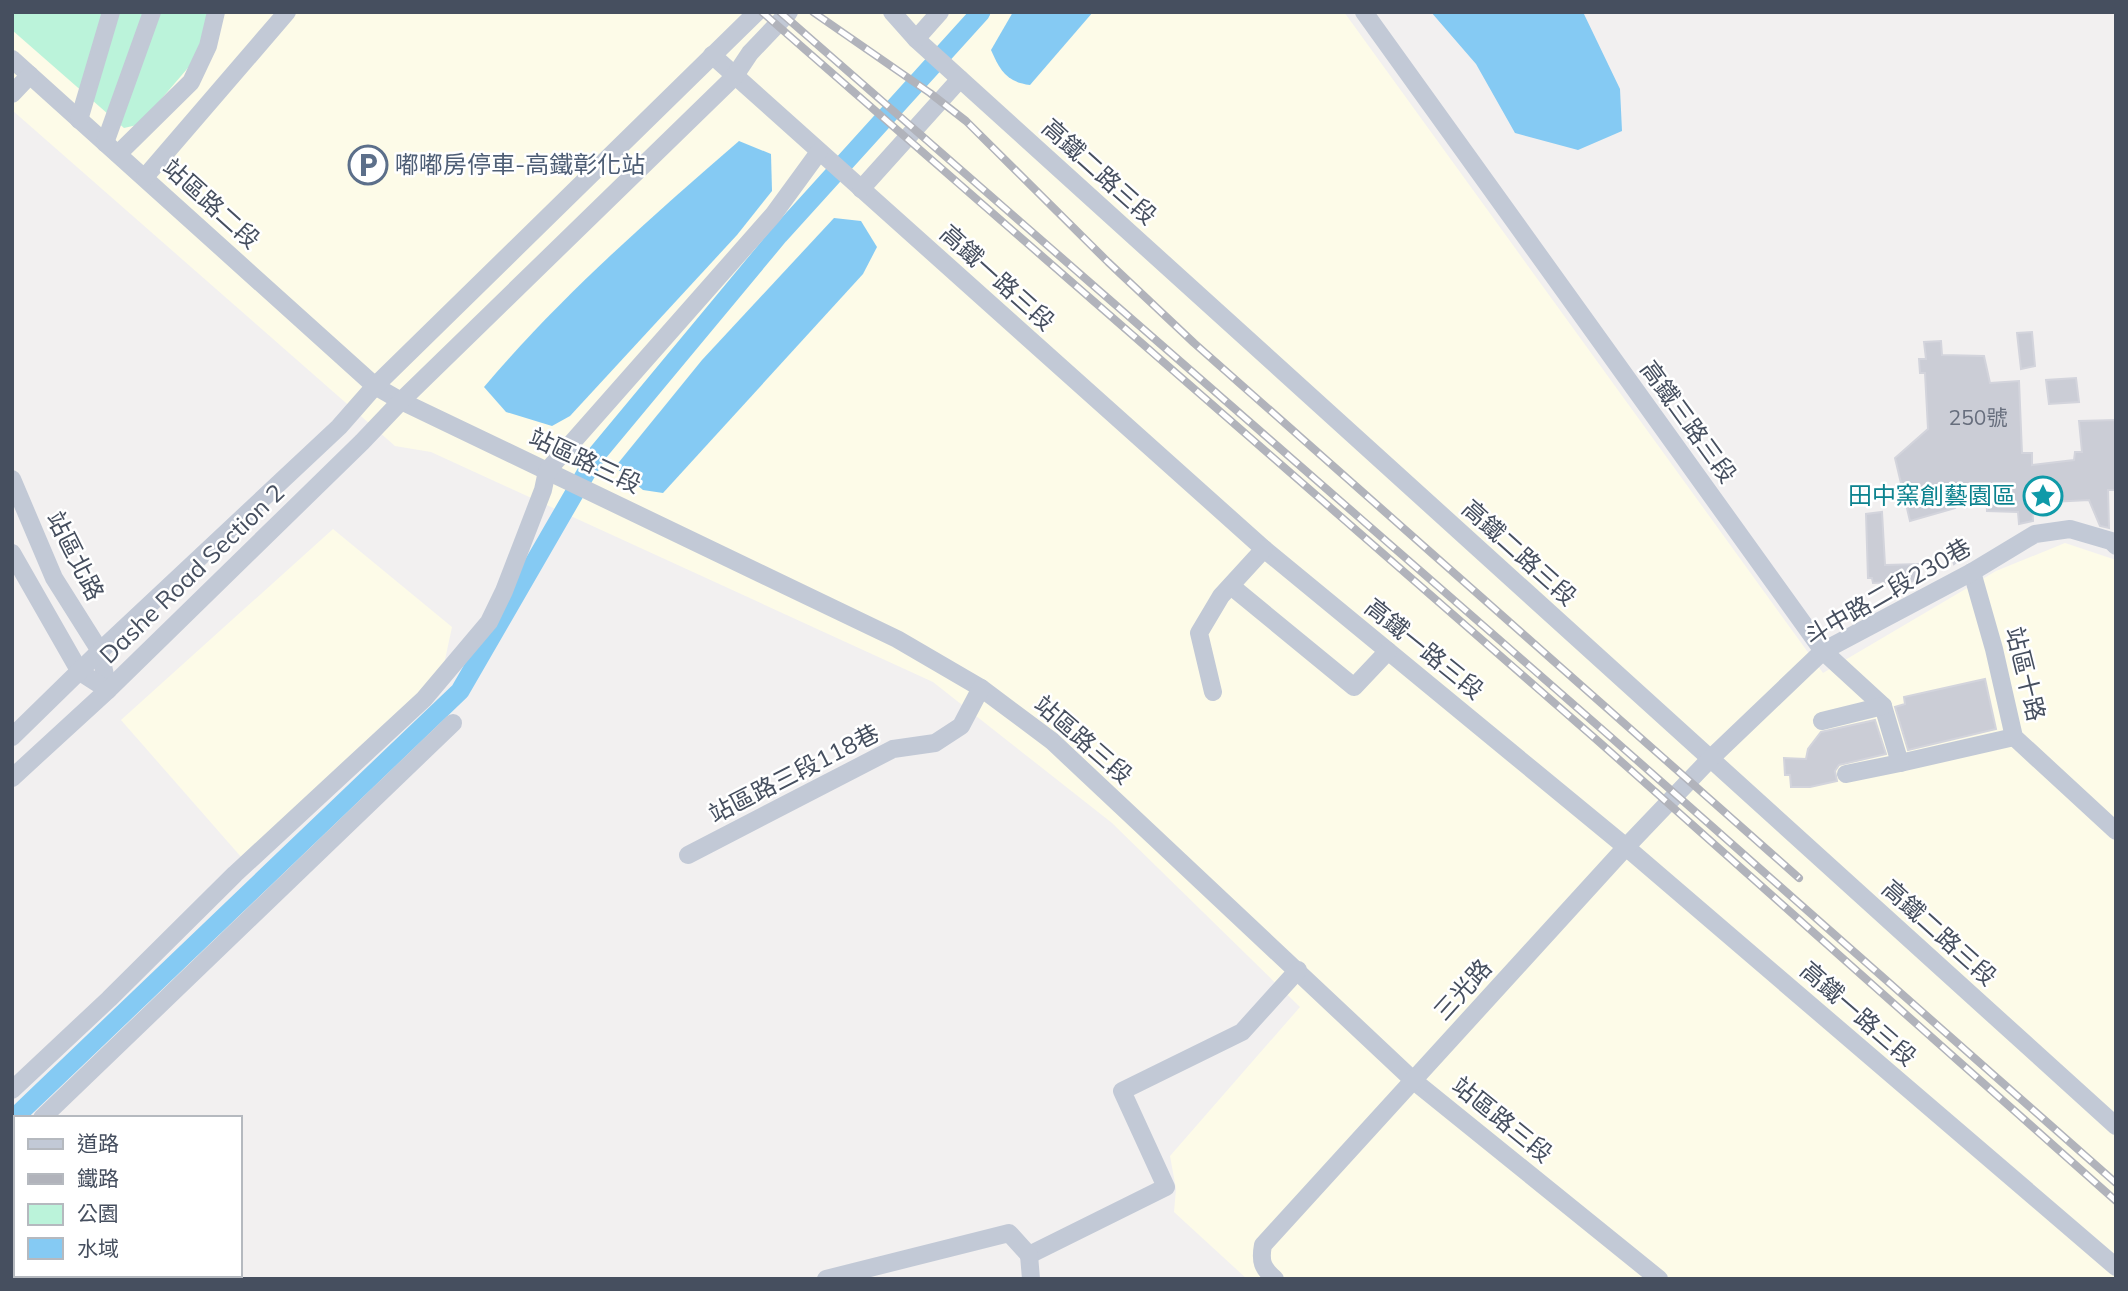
<svg xmlns="http://www.w3.org/2000/svg" width="2128" height="1291" font-family="Mulish,'Noto Sans TC',sans-serif">
  <style>
    .commercial { fill: #fdfbe8 }
    .green { fill: #bbf3da }
    .water { fill: #85caf3 }
    .lines { fill: none; stroke-linecap: round; stroke-linejoin: round }
    .canal { stroke: #85caf3; stroke-width: 19 }
    .building { fill: #cbcdd6; stroke: #d3d4dc; stroke-width: 2 }
    .minor { stroke: #c2c9d6; stroke-width: 18 }
    .rail-casing { stroke: #b1b3bb; stroke-width: 8 }
    .rail { stroke: #fff; stroke-width: 5; stroke-dasharray: 16; stroke-linecap: butt }
    .labels { text-anchor: middle; stroke-width: 5; stroke-linejoin: round; paint-order: stroke }
    .number-label { font-size: 21px; fill: #676e7d }
    .service-label { font-size: 24px; fill: #4e5e75; stroke: #fff; text-anchor: start }
    .street-label { font-size: 24px; fill: #464f5f; stroke: #fff }
    .culture-label { font-size: 24px; fill: #0d838f; stroke: #fff; text-anchor: end }
  </style>
  <rect width="100%" height="100%" fill="#f2f0f0"/>
  <g class="commercial">
    <path d="M12 12H1344L1823 673 1996 571 2065 543 2116 560V1279H1247L1174 1212 1176 1189 1170 1156 1300 1007 1112 823 933 682 431 452 395 446 12 110Z"/>
    <path d="M333 529 452 627 443 669 242 858 121 720Z"/>
  </g>
  <path class="green" d="M12 12H208L199 55 145 118 137 125 124 128 12 30Z"/>
  <g class="water">
    <path d="M1013 12H1093L1030 85C1006 82 1000 70 991 50Z"/>
    <path d="M1431 12H1583L1620 89 1622 131 1578 150 1515 133 1476 64Z"/>
    <path d="M739 141 771 154 772 191 737 235 570 416 552 426 506 412 484 387C560 297 650 218 739 141Z"/>
    <path d="M834 218 861 221 877 247 863 274 663 493 643 490 615 467 702 360Z"/>
  </g>
  <g class="lines">
    <path class="canal" d="M12 1120 460 691 597 454 779 235 981 12"/>
  </g>
  <g class="building">
    <path d="M2032 332 2035 366 2021 369 2017 333Z"/>
    <path d="M1941 341 1942 355 1984 356 1990 383 2019 381 2022 453H2032V465L2074 460 2075 452H2082L2079 421 2116 420V490H2108L2109 528 2100 526 2089 500 2032 503 2033 521 2019 524 2018 512 1987 511 1986 488H1949L1955 508 1910 521 1895 458 1928 429 1925 373H1920L1919 359H1926L1924 342Z"/>
    <path d="M2076 378 2079 402 2049 404 2046 380Z"/>
    <path d="M1882 512 1885 565 1920 564 1921 581 1873 583 1872 578H1868L1866 514Z"/>
    <path d="M1960 539 1966 554 1954 564 1947 544Z"/>
    <path d="M1985 679 1996 729 1908 750 1895 707 1905 704 1904 697Z"/>
    <path d="M1875 720 1886 754 1839 765 1835 771 1837 781 1810 787H1791L1790 775H1785L1784 758 1806 759 1808 749 1821 732Z"/>
  </g>
  <g class="lines">
    <g class="minor">
      <path d="M892 12 916 39 2116 1126"/>
      <path d="M1364 12 1823 651 1883 706 1900 763 2014 737"/>
      <path d="M916 39 940 12"/>
      <path d="M712 55 1264 549 1626 847 2116 1267"/>
      <path d="M12 59 375 386 401 401 897 639 981 688 1052 741 1414 1081 1659 1279"/>
      <path d="M12 94 30 75"/>
      <path d="M79 120 111 12"/>
      <path d="M105 143 152 12"/>
      <path d="M118 154 191 82 208 46 216 12"/>
      <path d="M145 177 287 12"/>
      <path d="M861 189 960 79"/>
      <path d="M12 479 54 578 100 651 108 690"/>
      <path d="M12 553 80 672 108 690"/>
      <path d="M1972 572 1994 649 2014 737 2116 831"/>
      <path d="M1231 586 1354 687 1388 651"/>
      <path d="M1213 692 1199 633 1221 596 1264 549"/>
      <path d="M1822 721 1883 706"/>
      <path d="M12 737 100 651 339 427 375 386 757 12"/>
      <path d="M1846 774 1900 763"/>
      <path d="M12 778 108 690 362 442 401 401 734 77 750 53 789 12"/>
      <path d="M688 855 893 749 935 743 961 726 981 688"/>
      <path d="M12 1090 109 999 235 874 424 699 489 622 504 591 543 490 547 471 773 215 819 152"/>
      <path d="M42 1118 453 723"/>
      <path d="M12 1147 16 1144"/>
      <path d="M1029 1255 1166 1187 1122 1091 1242 1032 1298 970"/>
      <path d="M1029 1255 1031 1279"/>
      <path d="M826 1279 1009 1233 1029 1255"/>
      <path d="M1275 1279C1262 1268 1260 1261 1263 1245L1626 847 1710 759 1823 651 1972 572 2035 534 2070 529 2111 541 2116 546"/>
    </g>
    <defs>
      <g id="rail">
        <path d="M762 12 1598 741 2116 1201"/>
        <path d="M780 12 1605 732 2116 1183"/>
        <path d="M813 12 930 93 966 121 1108 262 1194 343 1799 878"/>
      </g>
    </defs>
    <use href="#rail" class="rail-casing"/>
    <use href="#rail" class="rail"/>
  </g>
  <defs>
    <symbol id="parking-ring" viewBox="-11 -11 22 22"><circle r="9.5" fill="#fff" stroke="#5c6f8a" stroke-width="1.5"/><path d="M-3.5-5.5H1a3.5 3.5 0 0 1 0 7H-1V5.5H-3.5ZM-1-3.4V-.6H.8a1.4 1.4 0 0 0 0-2.8Z" fill="#5c6f8a"/></symbol>
    <symbol id="sight-ring" viewBox="-11 -11 22 22"><circle r="9.5" fill="#fff" stroke="#0f9aa8" stroke-width="1.5"/><path d="M0-6L1.8-2.2L6-1.7L2.9 1.2L3.7 5.4L0 3.3L-3.7 5.4L-2.9 1.2L-6-1.7L-1.8-2.2Z" fill="#0f9aa8"/></symbol>
  </defs>
  <g fill-rule="evenodd">
    <use href="#parking-ring" x="346" y="143" width="44" height="44"/>
    <use href="#sight-ring" x="2021" y="474" width="44" height="44"/>
  </g>
  <g class="labels">
    <g class="number-label">
      <text x="1978" y="425">250號</text>
    </g>
    <g class="service-label">
      <text x="395" y="173">嘟嘟房停車-高鐵彰化站</text>
    </g>
    <g class="street-label">
      <text transform="translate(1099 172) rotate(42)" y="8">高鐵二路三段</text>
      <text transform="translate(211 204) rotate(42)" y="8">站區路二段</text>
      <text transform="translate(997 278) rotate(42)" y="8">高鐵一路三段</text>
      <text transform="translate(1688 422) rotate(54)" y="8">高鐵三路三段</text>
      <text transform="translate(585 461) rotate(25)" y="8">站區路三段</text>
      <text transform="translate(1519 553) rotate(42)" y="8">高鐵二路三段</text>
      <text transform="translate(75 556) rotate(63)" y="8">站區北路</text>
      <text transform="translate(192 574) rotate(-44)" y="8">Dashe Road Section 2</text>
      <text transform="translate(1888 592) rotate(-30)" y="8">斗中路二段230巷</text>
      <text transform="translate(1424 649) rotate(39)" y="8">高鐵一路三段</text>
      <text transform="translate(2025 674) rotate(76)" y="8">站區十路</text>
      <text transform="translate(1083 740) rotate(41)" y="8">站區路三段</text>
      <text transform="translate(794 774) rotate(-27)" y="8">站區路三段118巷</text>
      <text transform="translate(1939 933) rotate(42)" y="8">高鐵二路三段</text>
      <text transform="translate(1463 990) rotate(-48)" y="8">三光路</text>
      <text transform="translate(1858 1014) rotate(41)" y="8">高鐵一路三段</text>
      <text transform="translate(1502 1120) rotate(39)" y="8">站區路三段</text>
    </g>
    <g class="culture-label">
      <text x="2016" y="504">田中窯創藝園區</text>
    </g>
  </g>
  <rect width="2128" height="1291" fill="none" stroke="#464f5f" stroke-width="28"/>
  <rect x="14" y="1116" width="228" height="161" fill="#ffffff" stroke="#b5b9bf" stroke-width="2"/>
  <rect x="28" y="1139" width="35" height="10" fill="#c2c9d6" stroke="#b5b9bf" stroke-width="2"/>
  <text x="77" y="1151" font-size="21" fill="#464f5f">道路</text>
  <rect x="28" y="1174" width="35" height="10" fill="#b1b3bb" stroke="#b5b9bf" stroke-width="2"/>
  <text x="77" y="1186" font-size="21" fill="#464f5f">鐵路</text>
  <rect x="28" y="1204" width="35" height="21" fill="#bbf3da" stroke="#b5b9bf" stroke-width="2"/>
  <text x="77" y="1221" font-size="21" fill="#464f5f">公園</text>
  <rect x="28" y="1238" width="35" height="21" fill="#85caf3" stroke="#b5b9bf" stroke-width="2"/>
  <text x="77" y="1256" font-size="21" fill="#464f5f">水域</text>
</svg>
